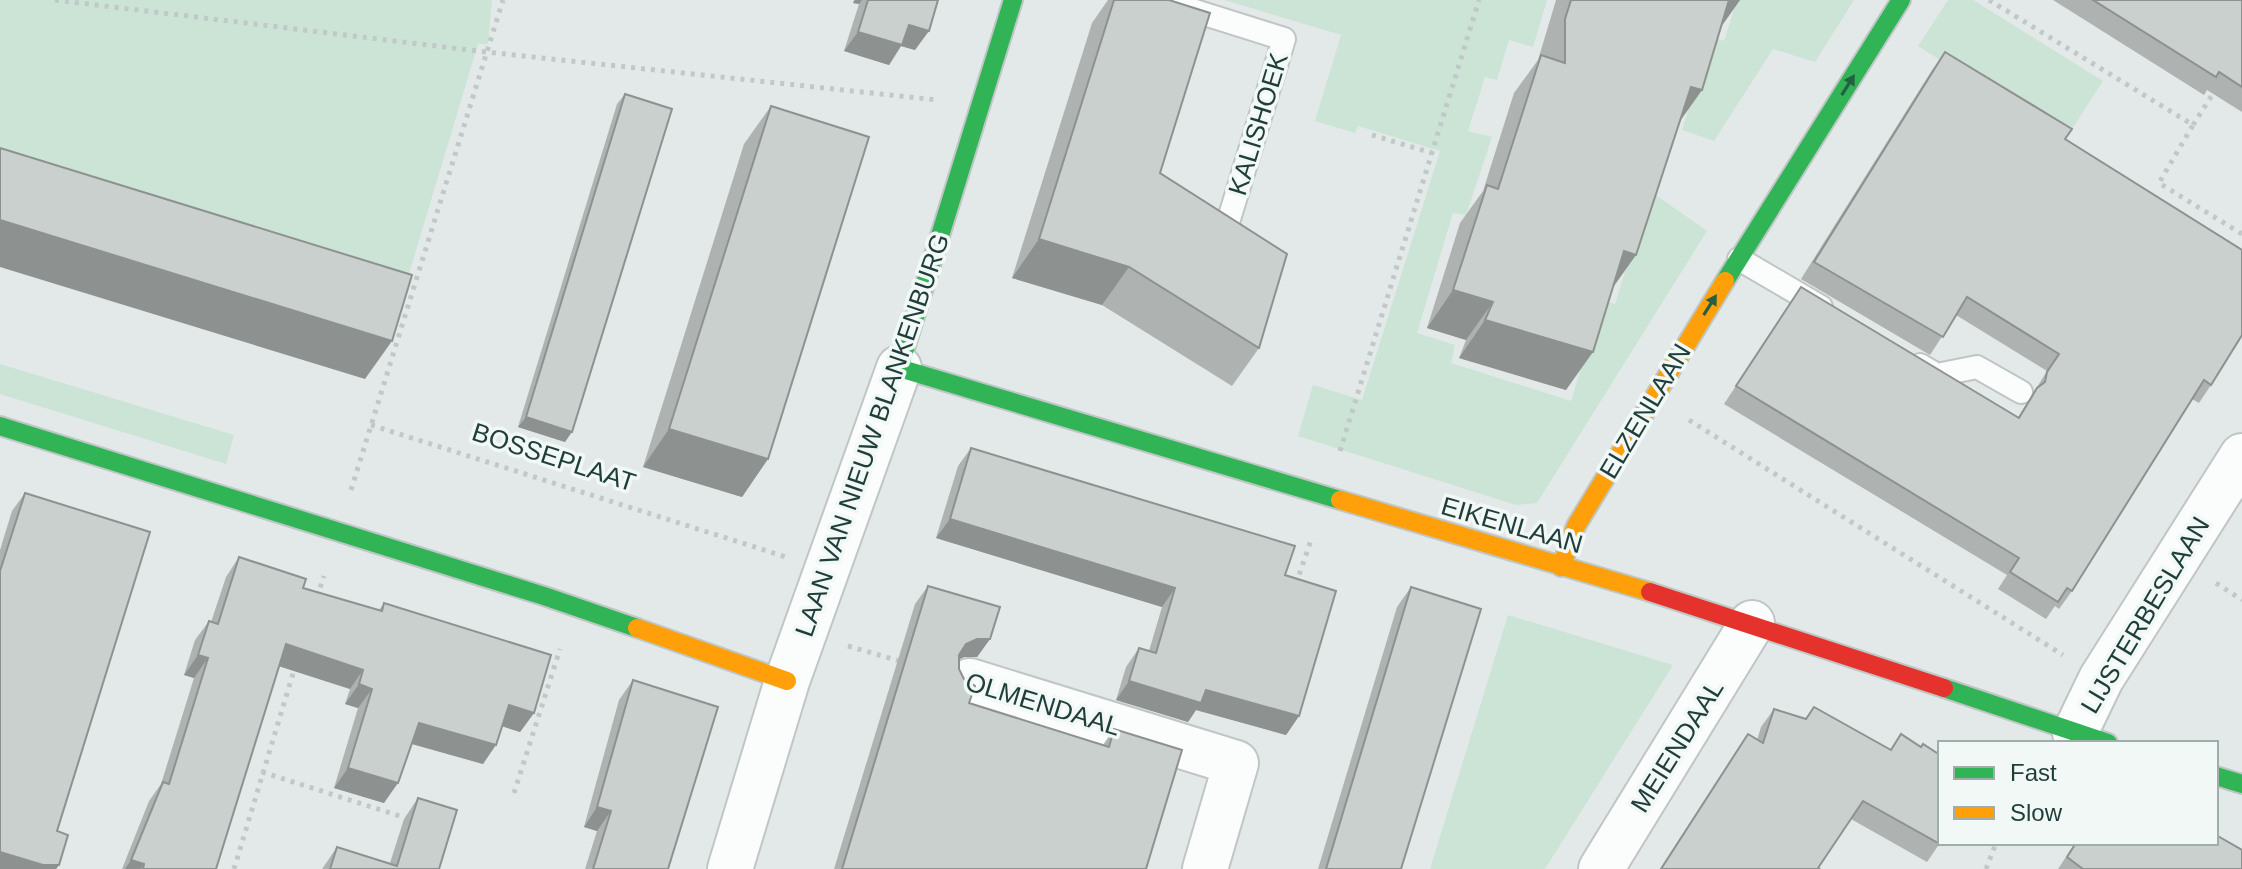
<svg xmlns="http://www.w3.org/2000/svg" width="2242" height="869" font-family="Helvetica,sans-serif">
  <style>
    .green { fill: #cbe4d6 }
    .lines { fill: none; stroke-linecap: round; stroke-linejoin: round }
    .lane-casing { stroke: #c0c6c5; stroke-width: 26 }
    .street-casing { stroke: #c0c6c5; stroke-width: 48 }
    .fast-casing { stroke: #bec7c5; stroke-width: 22 }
    .slow-casing { stroke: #bec7c5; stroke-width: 22 }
    .jam-casing { stroke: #bec7c5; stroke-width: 22 }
    .path { stroke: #c0c9c8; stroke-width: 5; stroke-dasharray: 4 6; stroke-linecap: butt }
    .lane { stroke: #fbfcfc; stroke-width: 22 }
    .street { stroke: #fbfcfc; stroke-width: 44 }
    .fast { stroke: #30b455; stroke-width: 18 }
    .slow { stroke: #ff9f0a; stroke-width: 18 }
    .jam { stroke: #e5322d; stroke-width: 18 }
    .wall { fill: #aeb3b1 }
    .shaded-wall { fill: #8d9290 }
    .building { fill: #cad0ce; stroke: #8d9290; stroke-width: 2 }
    .oneway { fill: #246142 }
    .labels { text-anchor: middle; stroke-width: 7; stroke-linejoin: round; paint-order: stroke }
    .street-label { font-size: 26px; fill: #1f3e3a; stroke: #f1f8f6 }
  </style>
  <rect width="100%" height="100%" fill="#e3e9e8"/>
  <g class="green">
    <path d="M0 0H492L488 44H478L405 287 0 173Z"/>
    <path d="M1224 0H1547L1533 47 1509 40 1497 80 1485 77 1468 131 1492 137 1466 215 1453 213 1417 333 1455 345 1451 363 1571 401 1602 301 1615 304 1650 191 1707 231 1537 503 1516 505 1298 436 1313 385 1362 400 1440 151 1358 126 1355 133 1315 121 1341 35Z"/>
    <path d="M1737 0H1854L1815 62 1773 49 1714 141 1682 130 1711 37 1724 41Z"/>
    <path d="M1948 0H1973L2103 81 2065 140 1918 46Z"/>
    <path d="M0 364 234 435 226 464 0 394Z"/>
    <path d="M1508 615 1673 665 1545 869H1430Z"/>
  </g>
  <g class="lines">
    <defs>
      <g id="lane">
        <path d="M1160 0 1284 39 1222 242"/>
        <path d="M1739 259 1821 307"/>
        <path d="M1920 365 1937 375 1977 367 2021 392"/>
      </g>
      <g id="street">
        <path d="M970 681 1236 763 1205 869"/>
        <path d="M2075 733 2101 679 2242 456"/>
        <path d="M730 869 787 681 899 368"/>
        <path d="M1601 869 1752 623"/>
      </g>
      <g id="fast">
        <path d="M1013 0 899 368 1340 500"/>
        <path d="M1725 281 1901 0"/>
        <path d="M0 426 544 596 637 628"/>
        <path d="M1944 688 2108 743"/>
        <path d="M2216 776 2242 784"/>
      </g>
      <g id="slow">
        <path d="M1340 500 1650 592"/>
        <path d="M1561 567 1576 526 1725 281"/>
        <path d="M637 628 787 681"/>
      </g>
      <path id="jam" d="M1650 592 1944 688"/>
    </defs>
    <use href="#lane" class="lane-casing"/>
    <use href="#street" class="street-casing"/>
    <use href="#fast" class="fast-casing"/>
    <use href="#slow" class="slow-casing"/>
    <use href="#jam" class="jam-casing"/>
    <g class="path">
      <path d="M55 0 486 52 937 100"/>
      <path d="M1989 0 2193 125 2159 183 2242 234"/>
      <path d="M2193 125 2216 89"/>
      <path d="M1372 135 1432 153"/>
      <path d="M1689 420 2063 655"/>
      <path d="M371 425 786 557"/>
      <path d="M1340 451 1479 0"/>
      <path d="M351 490 503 0"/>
      <path d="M2216 583 2242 600"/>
      <path d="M1296 584 1312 537"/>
      <path d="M317 597 324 576"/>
      <path d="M848 646 903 662"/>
      <path d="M262 772 403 817"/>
      <path d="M514 793 560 649"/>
      <path d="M234 869 295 667"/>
      <path d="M1986 869 1996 843"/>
    </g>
    <use href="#lane" class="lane"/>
    <use href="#street" class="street"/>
    <use href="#fast" class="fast"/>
    <use href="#slow" class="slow"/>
    <use href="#jam" class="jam"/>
  </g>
  <g class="wall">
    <path d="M854 0H938L915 50 901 46 889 65 844 51 859 4 853 3Z"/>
    <path d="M1108 0H1169L1160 173 1259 348 1232 386 1102 305 1012 278 1092 23Z"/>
    <path d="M1556 0H1740L1721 27 1702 90 1680 121 1612 290 1566 390 1459 358 1466 340 1427 328 1460 223 1483 191 1514 93 1538 60Z"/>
    <path d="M2053 0H2242V112L2207 90 2204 95Z"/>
    <path d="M1945 52 2065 139 2211 385 2199 403 2192 399 2072 591 2059 609 2055 606 2046 619 1998 589 2007 575 1724 404 1789 305 2018 417 2034 392 2047 371 1956 315 1930 355 1801 279 1932 70Z"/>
    <path d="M625 94 565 442 518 427 617 104Z"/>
    <path d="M771 106 768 459 742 497 643 467 744 144Z"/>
    <path d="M971 448 1285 575 1299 716 1286 735 1196 710 1188 722 1116 700 1126 667 1139 648 1149 651 1162 607 936 538 958 466Z"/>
    <path d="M25 493 57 831 59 865 56 869H0V550L12 511Z"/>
    <path d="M239 557 303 588 379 610 384 603 534 713 520 732 502 726 483 764 412 744 384 803 334 788 358 708 345 704 350 689 279 666 216 869H122L149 801 161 784 194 678 184 675 195 640 209 621 211 622 226 577Z"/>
    <path d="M928 586 990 639 977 657H964L959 659V669L969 703 1103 745 1114 729 1146 869H834L915 604Z"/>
    <path d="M1411 587 1401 869H1318L1397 607Z"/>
    <path d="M633 680 668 869H585L597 831 584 827 619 700Z"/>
    <path d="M1814 707 1890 750 1901 734 1940 843 1927 862 1851 819 1818 868 1820 869H1660L1748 734 1757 740 1761 727 1774 709 1806 719Z"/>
    <path d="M418 798 439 869H322L337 847 390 863 404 819Z"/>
    <path d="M2075 843H2216L2242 869H2058Z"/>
  </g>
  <g class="shaded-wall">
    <path d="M855 0H862L859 4 853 3Z"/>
    <path d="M1725 0H1740L1718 31Z"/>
    <path d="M909 25 929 31 915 50 901 46 889 65 844 51 858 32Z"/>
    <path d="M1691 87 1702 90 1675 128Z"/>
    <path d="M0 220 392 341 365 379 0 267Z"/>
    <path d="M1039 239 1129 267 1102 305 1012 278Z"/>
    <path d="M1624 251 1636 255 1609 293Z"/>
    <path d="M1453 290 1493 302 1466 340 1427 328Z"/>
    <path d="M1485 320 1593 352 1566 390 1459 358Z"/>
    <path d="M526 417 572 432 565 442 518 427Z"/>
    <path d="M669 429 768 459 742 497 643 467Z"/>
    <path d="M950 519 1175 588 1162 607 936 538Z"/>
    <path d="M977 639H990L977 657H964L954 662 966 644Z"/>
    <path d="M286 644 363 670 350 689 272 664Z"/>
    <path d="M198 655 208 658 194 678 184 675Z"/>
    <path d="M1129 681 1206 690 1299 716 1286 735 1196 710 1188 722 1116 700Z"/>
    <path d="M359 684 372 689 358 708 345 704Z"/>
    <path d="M509 705 534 713 520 732 495 724Z"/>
    <path d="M419 723 496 745 483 764 405 742Z"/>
    <path d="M348 768 398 783 384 803 334 788Z"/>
    <path d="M597 807 611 811 597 831 584 827Z"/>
    <path d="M0 852 59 865 56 869H0Z"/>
    <path d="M131 860 144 864 141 869H125Z"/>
  </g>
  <g class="building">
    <path d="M868 0H938L929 31 909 25 902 45 858 32Z"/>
    <path d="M1114 0H1169L1210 13 1160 173 1287 254 1259 348 1129 267 1039 239Z"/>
    <path d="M1571 0H1729L1702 90 1691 87 1636 255 1624 251 1593 352 1485 320 1493 302 1453 290 1487 185 1498 189 1541 55 1565 63V19Z"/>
    <path d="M2093 0H2242V87L2219 72 2216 77Z"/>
    <path d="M1945 52 2072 129 2065 139 2242 250V335L2211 385 2204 380 2072 591 2067 588 2058 602 2010 572 2019 558 1736 386 1801 287 2019 418 2037 388 2045 382 2047 372 2059 354 1967 297 1943 337 1814 262Z"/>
    <path d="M625 94 672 109 572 432 526 417Z"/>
    <path d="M771 106 869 137 768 459 669 429Z"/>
    <path d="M0 148 412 275 392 341 0 220Z"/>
    <path d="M971 448 1295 546 1285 575 1336 591 1299 716 1206 690 1201 703 1129 681 1139 648 1156 653 1175 588 950 519Z"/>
    <path d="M25 493 150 532 57 831 68 835 59 865H43L0 852V571Z"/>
    <path d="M239 557 306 579 303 588 382 611 384 603 551 655 534 713 509 705 496 745 419 723 398 783 348 768 372 689 359 684 363 670 286 644 216 869H143L144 864 131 860 163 782 169 784 208 658 198 655 209 621 218 624Z"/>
    <path d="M928 586 1000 607 990 639H977L966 644 959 655V669L964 679 975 686 969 703 1109 747 1114 729 1182 750 1146 869H842Z"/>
    <path d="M1411 587 1481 609 1401 869H1326Z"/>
    <path d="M633 680 718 707 668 869H593L611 811 597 807Z"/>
    <path d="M1814 707 1891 750 1901 734 1921 747 1923 744 1940 755V844L1863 801 1818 868 1820 869H1661L1748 734 1763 743 1774 709 1806 719Z"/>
    <path d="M418 798 457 810 439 869H330L337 847 397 866Z"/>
    <path d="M2216 835 2242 850V869H2083L2067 857 2076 843H2216Z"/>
  </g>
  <defs><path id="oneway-solid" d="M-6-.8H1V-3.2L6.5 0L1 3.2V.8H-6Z" transform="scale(2)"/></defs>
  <g class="oneway">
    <use href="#oneway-solid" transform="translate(1848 85) rotate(-58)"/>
    <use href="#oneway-solid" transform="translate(1710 305) rotate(-58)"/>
  </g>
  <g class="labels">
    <g class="street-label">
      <text transform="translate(1258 124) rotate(-73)" y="9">KALISHOEK</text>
      <text transform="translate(1645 411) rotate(-59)" y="9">ELZENLAAN</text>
      <text transform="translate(872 435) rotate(-71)" y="9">LAAN VAN NIEUW BLANKENBURG</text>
      <text transform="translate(554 457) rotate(18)" y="9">BOSSEPLAAT</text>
      <text transform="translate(1512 525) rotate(16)" y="9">EIKENLAAN</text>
      <text transform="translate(2145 615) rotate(-59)" y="9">LIJSTERBESLAAN</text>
      <text transform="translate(1043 704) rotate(17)" y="9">OLMENDAAL</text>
      <text transform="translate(1677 746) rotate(-58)" y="9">MEIENDAAL</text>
    </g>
  </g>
  <rect x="1938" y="741" width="280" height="104" fill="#f1f8f6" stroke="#9daeab" stroke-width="2"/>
  <rect x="1954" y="767" width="40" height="12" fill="#30b455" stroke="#9daeab" stroke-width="2"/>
  <text x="2010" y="781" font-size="24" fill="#1f3e3a">Fast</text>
  <rect x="1954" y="807" width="40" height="12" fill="#ff9f0a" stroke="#9daeab" stroke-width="2"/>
  <text x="2010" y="821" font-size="24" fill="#1f3e3a">Slow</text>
</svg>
